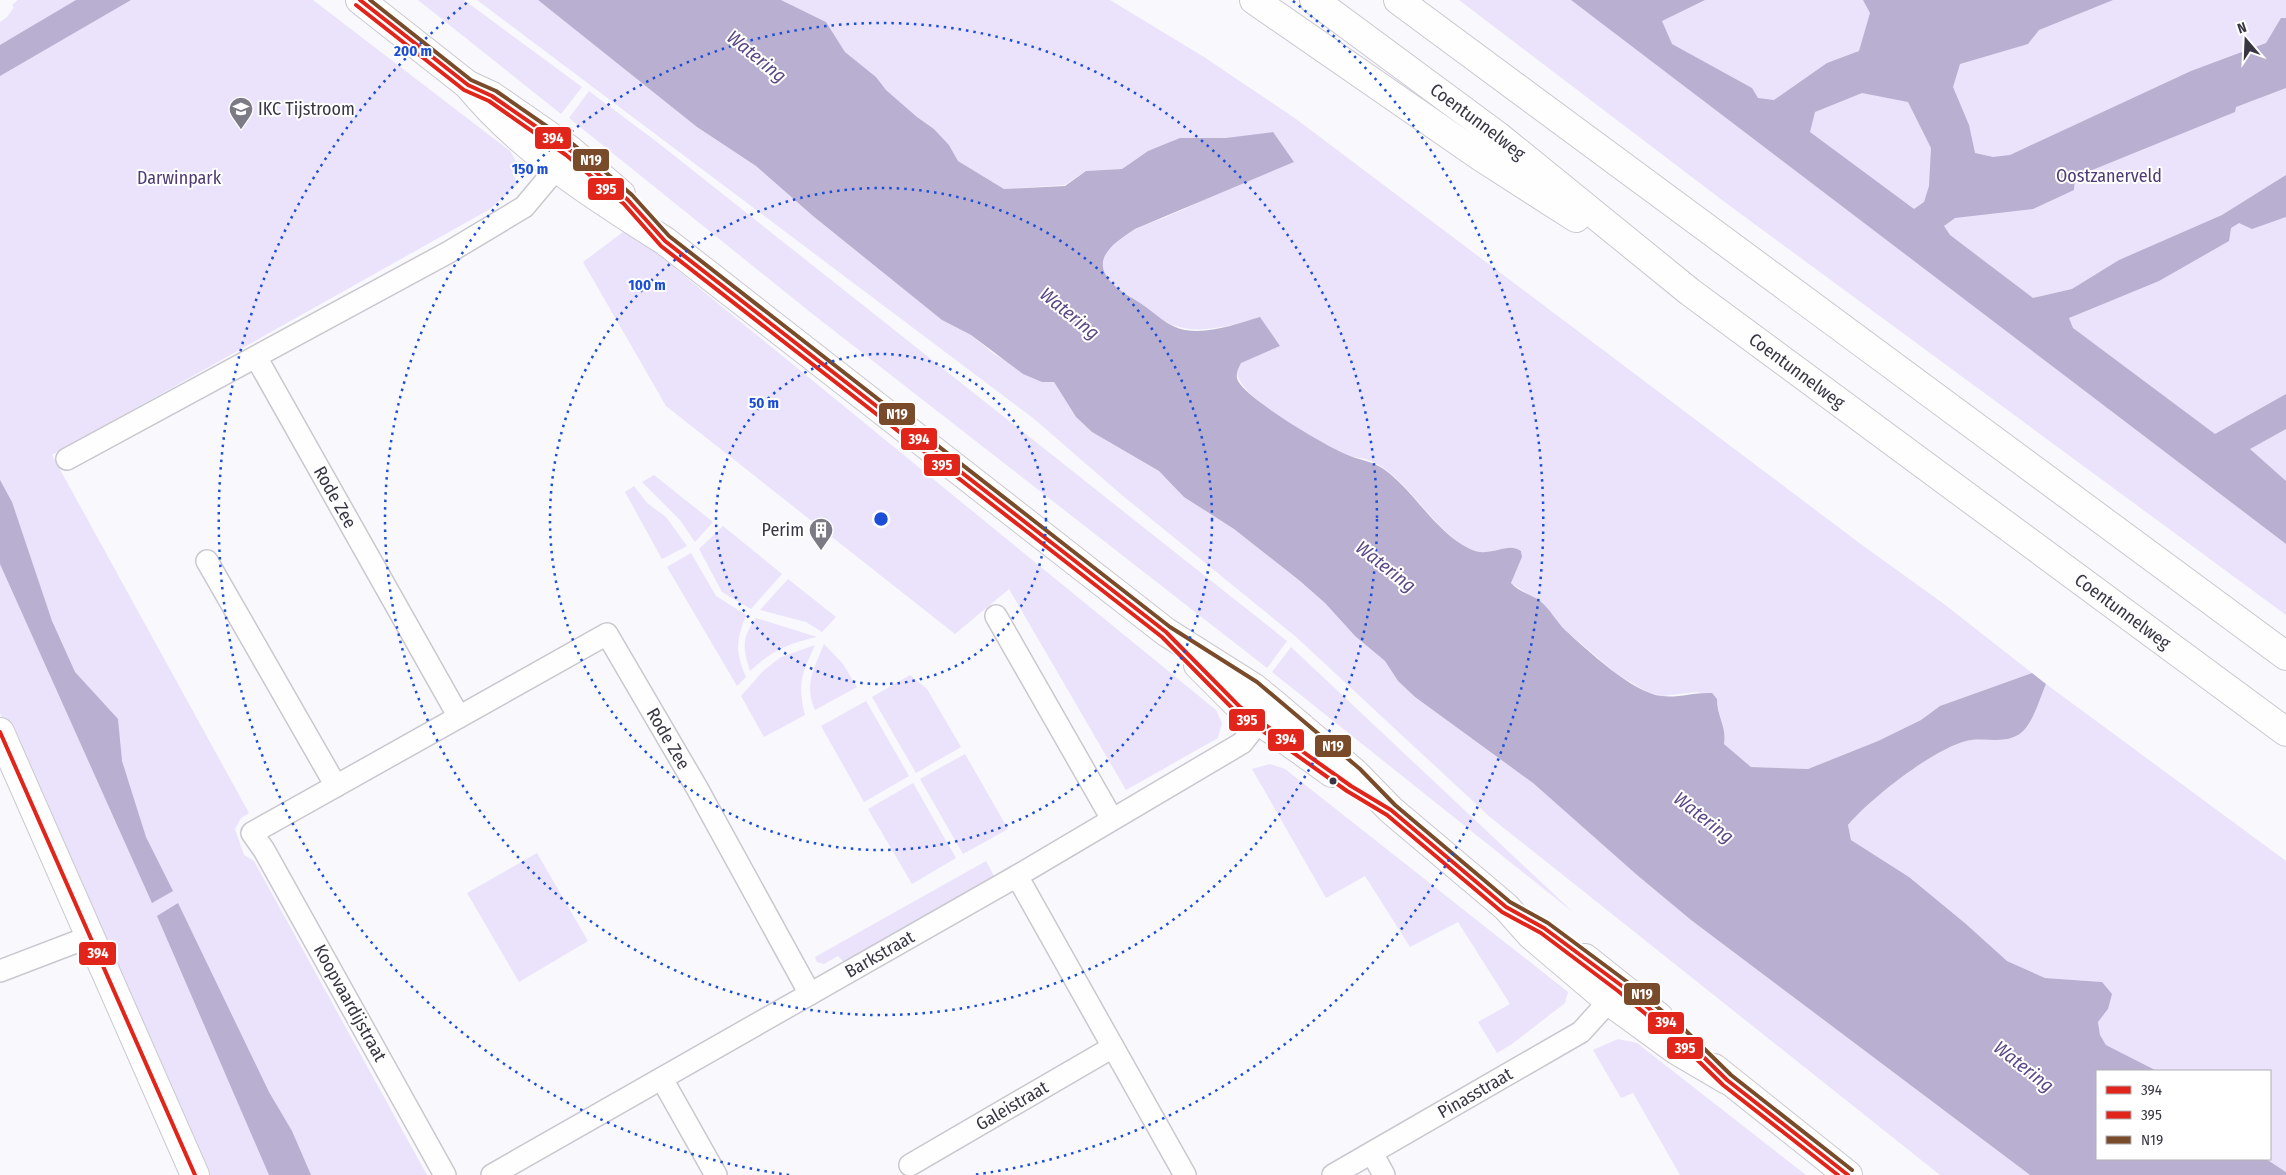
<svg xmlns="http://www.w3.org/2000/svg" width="2286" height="1175" font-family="'Fira Sans Condensed',sans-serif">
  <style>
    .green { fill: #eae3fb }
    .water { fill: #b9afd0; fill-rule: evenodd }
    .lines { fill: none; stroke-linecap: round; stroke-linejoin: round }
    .street-casing { stroke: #cac8cf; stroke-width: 24 }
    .secondary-casing { stroke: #cac8cf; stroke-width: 30 }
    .highway-casing { stroke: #cac8cf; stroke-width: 30 }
    .street { stroke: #fefeff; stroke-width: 21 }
    .secondary { stroke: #fefeff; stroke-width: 28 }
    .highway { stroke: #fefeff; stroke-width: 28 }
    .bus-1-casing { stroke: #fff; stroke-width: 8 }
    .bus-2-casing { stroke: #fff; stroke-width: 8 }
    .bus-3-casing { stroke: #fff; stroke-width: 8 }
    .bus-1 { stroke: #e1251b; stroke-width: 4 }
    .bus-2 { stroke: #e1251b; stroke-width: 4 }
    .bus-3 { stroke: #7a4b2a; stroke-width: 4 }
    .ring { fill: none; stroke: #1d4ed8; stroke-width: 2.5; stroke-dasharray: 2.5 5 }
    .bus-dot { fill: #393643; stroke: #fff; stroke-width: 2 }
    .labels { text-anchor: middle; stroke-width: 4; stroke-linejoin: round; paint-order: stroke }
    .poi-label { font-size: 18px; fill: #393643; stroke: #fff; text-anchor: start }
    .street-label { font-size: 18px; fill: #393643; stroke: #fff }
    .park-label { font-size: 18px; fill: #4e3b75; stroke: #fff }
    .water-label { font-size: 19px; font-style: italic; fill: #5b4884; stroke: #fff }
    .centre { fill: #1d4ed8; stroke: #fff; stroke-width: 2.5 }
    .ring-label { font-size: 15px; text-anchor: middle; font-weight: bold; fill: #1d4ed8; stroke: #fff; stroke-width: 4; stroke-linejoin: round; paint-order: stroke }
    .line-badge { stroke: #fff; stroke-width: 2 }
    .badge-label { font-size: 14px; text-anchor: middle; font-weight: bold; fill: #fff }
  </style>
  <rect width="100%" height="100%" fill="#f9f8fc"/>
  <g class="green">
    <path d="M18 0H313L510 151 518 165 514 176 517 184 490 209 52 455 249 813 241 818 235 829 244 855 254 861 427 1175H204L0 713V22L7 17 14 7 12 5Z"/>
    <path d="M418 0H464L582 87 561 114Z"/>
    <path d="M477 0H538L697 127 756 166 813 216 942 320 971 335 994 354 1042 382H1054L1076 417 1092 432 1159 471 1206 511 1234 529 1300 581 1325 603 1355 636 1385 661 1398 681 1415 697 1533 783 1637 875 1691 920 2030 1175H1940L1490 817 1295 636 1123 496 1033 418Z"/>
    <path d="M781 0H1110L1204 57 1296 119 1862 545 1944 604 2032 673 1940 706 1921 720 1878 741 1808 769 1751 767 1724 744C1728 725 1717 718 1717 699L1697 692 1662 696 1647 692 1617 674 1565 630 1540 602 1511 583 1522 557 1521 551C1506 541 1491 559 1470 549 1431 530 1407 474 1368 460 1362 457 1355 458 1349 456 1324 445 1238 398 1237 372L1260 317C1220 329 1180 341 1146 308 1133 294 1107 290 1103 268 1102 258 1108 247 1115 241 1139 224 1169 218 1194 204 1202 199 1210 190 1217 184 1235 167 1254 150 1273 132L1148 151 1122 169 1086 171 1065 185 1004 189 958 161 949 145 934 129 917 117 886 90 876 77 845 52 826 22Z"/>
    <path d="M1459 0H1571L1610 29 2286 544V615L1726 203Z"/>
    <path d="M1582 0H2286V521Z"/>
    <path d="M589 91 657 142 1287 641 1267 668 810 312 569 118Z"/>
    <path d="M627 229 1216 710 1222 723 1218 738 1126 790 1009 589 955 634 666 406 583 262Z"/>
    <path d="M654 475 713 522 695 542 680 520 642 482Z"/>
    <path d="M634 486 647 503 666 517 687 546 662 559 625 492Z"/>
    <path d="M723 526 782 574 751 609 722 592 699 549Z"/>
    <path d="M691 553 716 596 746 615C736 642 735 650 746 677L737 686 667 567Z"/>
    <path d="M788 579 836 617 822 632 806 622 760 610Z"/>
    <path d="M756 618 817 637C787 644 773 650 750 671 743 648 741 639 756 618Z"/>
    <path d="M824 644 843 664 857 687 815 710C804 684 814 669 824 644Z"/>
    <path d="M815 645C802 674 797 683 805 715L764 737 741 696 764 670 781 657Z"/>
    <path d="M1291 647 1574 913 1272 672Z"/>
    <path d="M910 675 927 689 961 747 916 773 872 697Z"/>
    <path d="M2046 684 2286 861V1172L2266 1159H2270V1071H2157L2106 1045 2100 1035 2098 1022 2108 1009 2102 982 2045 978 2007 961 1966 924 1909 877 1851 840 1848 825C1871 798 1932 750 1966 741 1986 736 2009 747 2025 729 2035 717 2040 698 2046 684Z"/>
    <path d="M866 701 909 776 864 802 821 726Z"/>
    <path d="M965 754 1008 829 963 854 920 779Z"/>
    <path d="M1270 764 1285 769 1568 992 1565 1003 1512 1044 1497 1053 1478 1022 1510 1004 1458 922 1410 947 1365 876 1326 898 1252 769Z"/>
    <path d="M913 783 956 858 912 884 868 809Z"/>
    <path d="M537 853 588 941 519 982 467 893Z"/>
    <path d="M986 861 994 876 844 962 838 956 824 964 817 962 815 957Z"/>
    <path d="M1618 1039 1637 1043 1806 1175H1680L1633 1093 1621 1098 1593 1050Z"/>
  </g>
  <g class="water">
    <path d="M76 0H131L0 76V45Z"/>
    <path d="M538 0H781L826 22 845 52 876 77 886 90 917 117 934 129 949 145 958 161 1004 189 1065 186 1086 171 1122 169 1148 151 1180 138H1226L1273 132 1294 162 1135 229C1113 243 1087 261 1115 286 1123 294 1134 298 1143 305 1156 314 1168 327 1185 330 1211 334 1235 324 1260 317L1280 346 1241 363C1238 369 1235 375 1238 381 1248 400 1328 448 1350 456 1363 461 1372 461 1385 470 1416 493 1435 532 1470 549 1491 559 1506 541 1521 551L1522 557 1511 583C1519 592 1530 594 1540 601 1550 609 1556 621 1565 630 1586 649 1634 694 1662 696 1678 698 1695 692 1712 693L1717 699C1717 718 1727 725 1724 744L1751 767 1808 769 1878 741 1921 720 1940 706 2032 673 2046 684C2040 698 2035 717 2025 729 2009 747 1986 736 1966 741 1932 750 1871 798 1848 825L1851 840 1909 877 1966 924 2007 961 2045 978 2102 982 2112 994 2108 1009 2098 1022 2100 1035 2106 1045 2157 1071H2097V1159H2266L2286 1172V1175H2030L1691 920 1637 875 1533 783 1415 697 1398 681 1385 661 1355 636 1325 603 1300 581 1234 529 1184 497 1159 471 1092 432 1076 417 1054 382H1042L1023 374 971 335 942 320 813 216 756 166 697 127Z"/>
    <path d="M1571 0H1705L1662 21 1672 44 1752 88 1758 98 1774 100 1827 63 1859 51 1870 13 1863 0H2113L2039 30 2028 44 1960 64 1953 87 1969 125 1975 153 1993 157 2010 155 2191 71 2266 43 2281 18H2286V88L2236 107 2235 112 2075 177 2074 190 2033 209 1955 218 1944 226 1950 235 2033 298 2072 289 2119 260 2222 215 2286 175V217L2252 229 2239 223 2231 228 2229 241 2159 281 2069 318 2073 328 2215 434 2286 394V429L2250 449 2286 481V544ZM1862 93 1908 102 1931 148 1929 186 1924 202 1914 209 1810 132 1815 112Z"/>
    <path d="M0 480 12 502 52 621 75 672 118 719 122 761 146 837 173 891 152 903 0 564Z"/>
    <path d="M178 903 269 1092 292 1131 311 1175H269L157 916Z"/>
  </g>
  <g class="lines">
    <defs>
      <g id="street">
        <path id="s1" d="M256 357 459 717"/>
        <path d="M67 459 449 252 524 207 566 157"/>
        <path d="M207 561 336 786"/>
        <path d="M996 616 1112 819"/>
        <path d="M1017 876 1185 1175"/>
        <path d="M0 971 89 937"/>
        <path d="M662 1079 716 1175"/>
        <path d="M1372 1153 1384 1175"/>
        <path id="s2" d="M910 1165 1113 1047"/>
        <path id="s3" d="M445 1175 264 850 252 833 607 634 697 788 810 994"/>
        <path id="s4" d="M492 1175 1017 876 1242 743 1269 709"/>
        <path id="s5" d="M1333 1175 1581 1032 1618 991"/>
      </g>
      <g id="secondary">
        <path d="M360 0 468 85 492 96 570 150 621 194"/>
        <path d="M468 85C520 149 595 197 665 241L1166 632 1253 687 1274 704 1356 774 1391 810 1506 907 1531 935 1610 1002 1676 1050 1727 1080"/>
        <path d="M1198 665 1240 707 1332 773"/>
        <path d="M0 732 195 1175"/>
        <path d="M1585 958 1659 1017"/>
        <path d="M1714 1068 1848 1175"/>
      </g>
      <g id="highway">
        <path d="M1254 0 1481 157 1576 218"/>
        <path id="s6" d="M1314 0 1498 136 1690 292 2286 732"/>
        <path d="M1398 0 2286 656"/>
      </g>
    </defs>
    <use href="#street" class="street-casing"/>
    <use href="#secondary" class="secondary-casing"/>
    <use href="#highway" class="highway-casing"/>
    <use href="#street" class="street"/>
    <use href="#secondary" class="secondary"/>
    <use href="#highway" class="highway"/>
    <defs>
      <g id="bus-1">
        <path d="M360 0 468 85 492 96 570 150 628 200 665 241 1166 632 1240 707 1351 786 1391 810 1506 907 1544 928 1622 986 1681 1035 1727 1080 1848 1175"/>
        <path d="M0 732 195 1175"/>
      </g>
      <path id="bus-2" d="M356 5 464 90 489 101 566 155 624 204 661 246 1162 637 1236 712 1347 791 1387 815 1502 912 1541 933 1618 991 1677 1040 1723 1085 1838 1175"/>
      <path id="bus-3" d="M370 0 471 80 496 91 574 145 632 195 669 236 1170 627 1257 682 1360 769 1395 805 1510 902 1548 923 1626 981 1685 1030 1731 1075 1852 1170"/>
    </defs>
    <use href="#bus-1" class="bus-1-casing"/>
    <use href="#bus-2" class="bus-2-casing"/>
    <use href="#bus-3" class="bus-3-casing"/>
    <use href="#bus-1" class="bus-1"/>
    <use href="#bus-2" class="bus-2"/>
    <use href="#bus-3" class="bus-3"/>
  </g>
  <g class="ring">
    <circle cx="881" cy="519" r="165"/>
    <circle cx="881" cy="519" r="331"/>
    <circle cx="881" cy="519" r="496"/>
    <path d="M789 1175A662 662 0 0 1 469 1M1293 1A662 662 0 0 1 973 1175"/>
  </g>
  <defs>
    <symbol id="school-pin" viewBox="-11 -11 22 30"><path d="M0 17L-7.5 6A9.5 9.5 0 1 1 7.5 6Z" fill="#7c7a84" stroke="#fff"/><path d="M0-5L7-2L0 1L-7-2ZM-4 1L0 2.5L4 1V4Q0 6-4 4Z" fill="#fff"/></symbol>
    <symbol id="building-pin" viewBox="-11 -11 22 30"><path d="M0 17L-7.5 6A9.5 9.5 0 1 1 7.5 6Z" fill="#7c7a84" stroke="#fff"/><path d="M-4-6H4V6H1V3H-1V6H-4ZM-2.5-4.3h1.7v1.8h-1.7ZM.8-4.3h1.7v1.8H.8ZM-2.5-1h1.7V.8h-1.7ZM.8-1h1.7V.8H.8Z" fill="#fff"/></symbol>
  </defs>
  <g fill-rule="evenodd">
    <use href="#school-pin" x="227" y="95" width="28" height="38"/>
    <use href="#building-pin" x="807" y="516" width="28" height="38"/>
  </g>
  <circle class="bus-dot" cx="1333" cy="781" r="4.5"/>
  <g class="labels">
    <g class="poi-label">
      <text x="258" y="115">IKC Tijstroom</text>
      <text x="804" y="536" text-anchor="end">Perim</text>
    </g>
    <g class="street-label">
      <text dy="6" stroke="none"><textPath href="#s6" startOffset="204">Coentunnelweg</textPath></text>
      <text dy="6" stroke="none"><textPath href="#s6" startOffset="609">Coentunnelweg</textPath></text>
      <text dy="6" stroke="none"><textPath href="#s1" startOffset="161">Rode Zee</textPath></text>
      <text dy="6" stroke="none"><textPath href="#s6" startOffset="1014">Coentunnelweg</textPath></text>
      <text dy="6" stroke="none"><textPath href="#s3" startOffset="921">Rode Zee</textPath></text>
      <text dy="6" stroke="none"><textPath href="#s4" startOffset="446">Barkstraat</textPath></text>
      <text transform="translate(350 1003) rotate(61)" y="6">Koopvaardijstraat</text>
      <text dy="6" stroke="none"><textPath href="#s5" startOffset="164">Pinasstraat</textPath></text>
      <text dy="6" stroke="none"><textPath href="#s2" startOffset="118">Galeistraat</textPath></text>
    </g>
    <g class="park-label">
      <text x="2109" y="182">Oostzanerveld</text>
      <text x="179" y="184">Darwinpark</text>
    </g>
    <g class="water-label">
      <text transform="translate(757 56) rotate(39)" y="7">Watering</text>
      <text transform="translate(1070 313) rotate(39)" y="7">Watering</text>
      <text transform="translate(1386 566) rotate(38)" y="7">Watering</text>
      <text transform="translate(1704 817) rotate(38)" y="7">Watering</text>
      <text transform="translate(2024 1066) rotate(38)" y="7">Watering</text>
    </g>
  </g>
  <circle cx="881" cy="519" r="8" class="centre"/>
  <g class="ring-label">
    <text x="413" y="56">200 m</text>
    <text x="530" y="174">150 m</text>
    <text x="647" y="290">100 m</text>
    <text x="764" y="408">50 m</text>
  </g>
  <g class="line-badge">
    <rect x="534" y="126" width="38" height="24" rx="5" fill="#e1251b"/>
    <rect x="572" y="148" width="38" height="24" rx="5" fill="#7a4b2a"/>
    <rect x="587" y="177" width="38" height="24" rx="5" fill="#e1251b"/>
    <rect x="878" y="402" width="38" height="24" rx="5" fill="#7a4b2a"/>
    <rect x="900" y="427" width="38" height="24" rx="5" fill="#e1251b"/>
    <rect x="923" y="453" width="38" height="24" rx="5" fill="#e1251b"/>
    <rect x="1228" y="708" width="38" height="24" rx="5" fill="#e1251b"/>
    <rect x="1267" y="728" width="38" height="24" rx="5" fill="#e1251b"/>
    <rect x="1314" y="734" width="38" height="24" rx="5" fill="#7a4b2a"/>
    <rect x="78" y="941" width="39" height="25" rx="5" fill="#e1251b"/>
    <rect x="1623" y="982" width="38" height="24" rx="5" fill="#7a4b2a"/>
    <rect x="1647" y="1011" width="38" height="24" rx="5" fill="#e1251b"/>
    <rect x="1666" y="1036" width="38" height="24" rx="5" fill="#e1251b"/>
  </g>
  <g class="badge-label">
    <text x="553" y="143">394</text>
    <text x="591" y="165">N19</text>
    <text x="606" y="194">395</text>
    <text x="897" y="419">N19</text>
    <text x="919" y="444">394</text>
    <text x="942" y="470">395</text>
    <text x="1247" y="725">395</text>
    <text x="1286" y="744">394</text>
    <text x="1333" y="751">N19</text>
    <text x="98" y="958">394</text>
    <text x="1642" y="999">N19</text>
    <text x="1666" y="1027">394</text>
    <text x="1685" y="1053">395</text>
  </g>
  <rect x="2096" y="1070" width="175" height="90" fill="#ffffff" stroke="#b0afb4"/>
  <rect x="2106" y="1086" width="25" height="8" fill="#e1251b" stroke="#b0afb4"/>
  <text x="2141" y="1095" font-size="15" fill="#393643">394</text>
  <rect x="2106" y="1111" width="25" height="8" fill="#e1251b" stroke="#b0afb4"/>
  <text x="2141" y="1120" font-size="15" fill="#393643">395</text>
  <rect x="2106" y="1136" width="25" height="8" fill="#7a4b2a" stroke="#b0afb4"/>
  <text x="2141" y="1145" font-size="15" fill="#393643">N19</text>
  <g transform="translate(2246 40) rotate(341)" stroke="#ffffff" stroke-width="4" paint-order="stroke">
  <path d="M0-4L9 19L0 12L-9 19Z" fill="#393643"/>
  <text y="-8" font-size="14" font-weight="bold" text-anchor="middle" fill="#393643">N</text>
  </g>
</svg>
